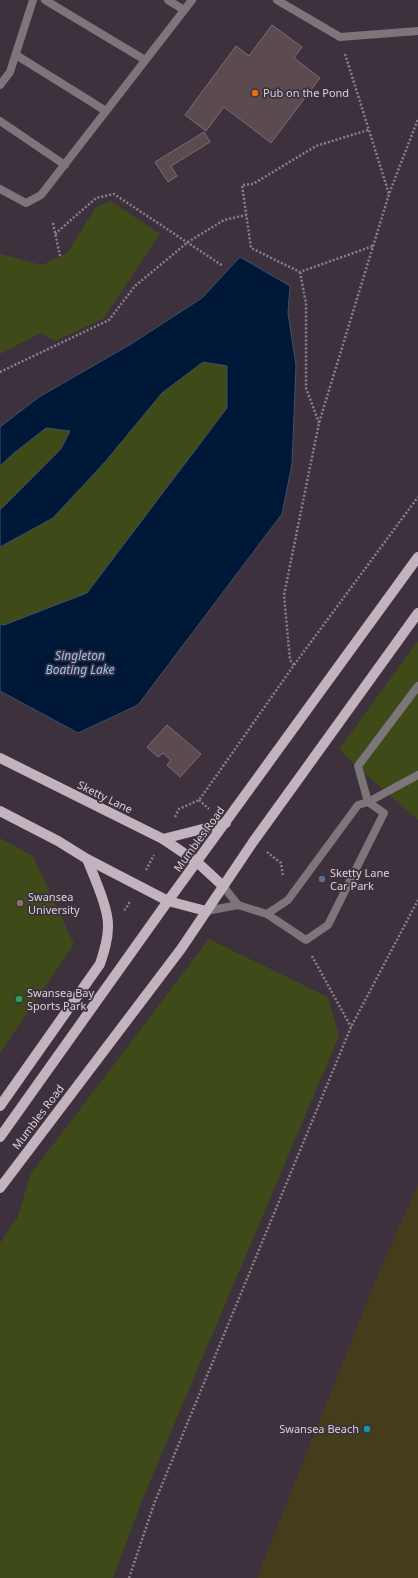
<svg xmlns="http://www.w3.org/2000/svg" width="418" height="1578" font-family="'Noto Sans',sans-serif">
  <style>
    .green { fill: #3e4a17 }
    .sand { fill: #453c1c }
    .water { fill: #001837; stroke: #415068 }
    .building { fill: #5c4a51; stroke: #7f6c72 }
    .lines { fill: none; stroke-linecap: round; stroke-linejoin: round }
    .path { stroke: #89808a; stroke-width: 2.5; stroke-dasharray: 2 2; stroke-linecap: butt }
    .service { stroke: #7c757a; stroke-width: 8 }
    .primary { stroke: #c3b3be; stroke-width: 10 }
    .food-dot { fill: #e8710a; stroke: #3c313d; stroke-width: 1.5 }
    .service-dot { fill: #5c6f8a; stroke: #3c313d; stroke-width: 1.5 }
    .education-dot { fill: #8d6e63; stroke: #3c313d; stroke-width: 1.5 }
    .leisure-dot { fill: #2e9e5b; stroke: #3c313d; stroke-width: 1.5 }
    .culture-dot { fill: #0f9aa8; stroke: #3c313d; stroke-width: 1.5 }
    .labels { text-anchor: middle; stroke-width: 3.5; stroke-linejoin: round; paint-order: stroke }
    .poi-label { font-size: 11px; fill: #dad3da; stroke: #3c313d; text-anchor: start }
    .street-label { font-size: 11px; fill: #dad3da; stroke: #3c313d }
    .water-label { font-size: 12px; font-style: italic; fill: #95c5fd; stroke: #3c313d }
  </style>
  <rect width="100%" height="100%" fill="#3c313d"/>
  <g class="green">
    <path d="M111 201 160 234 103 319 55 341 41 333 0 354V254L42 265 67 253 96 207Z"/>
    <path d="M203 362 227 365V408L87 593 4 625 0 624V547L53 518 105 462 162 393Z"/>
    <path d="M46 428 71 431 61 448 0 510V466L14 453Z"/>
    <path d="M418 641V820L352 762 339 749Z"/>
    <path d="M0 838 33 856 74 944 0 1053Z"/>
    <path d="M209 939 328 997 339 1036 143 1498 113 1578H0V1243L18 1217 30 1175Z"/>
  </g>
  <path class="sand" d="M418 1184V1578H257L376 1279Z"/>
  <path class="water" d="M240 257 290 286 288 313 296 365 292 464 282 514 138 705 78 733 0 691V624L4 625 87 593 227 408V366L203 362 162 393 105 462 53 518 0 547V510L61 449 70 431 46 428 14 453 0 466V427L39 397 131 344 202 298Z"/>
  <g class="building">
    <path d="M272 25 302 47 294 58 320 78 271 143 224 107 206 131 185 115 236 46 249 56Z"/>
    <path d="M204 132 210 142 171 166 177 176 168 182 155 162Z"/>
    <path d="M167 725 201 754 180 777 167 765 171 760 163 753 158 757 147 747Z"/>
  </g>
  <g class="lines">
    <g class="path">
      <path d="M345 54 389 194"/>
      <path d="M368 130 316 146 253 184 242 185 251 248 300 272 373 246"/>
      <path d="M53 223 60 256"/>
      <path d="M55 234 96 198 114 194 223 266"/>
      <path d="M300 272 306 303V388L319 423"/>
      <path d="M0 372 109 320 135 286 188 242 224 220 246 215"/>
      <path d="M294 665 290 660 284 595 319 423 389 194 418 119"/>
      <path d="M199 800 209 809"/>
      <path d="M175 817 179 809 199 800 207 789 294 665 418 497"/>
      <path d="M267 852 281 863 283 876"/>
      <path d="M146 870 154 855"/>
      <path d="M124 910 126 909 130 901"/>
      <path d="M312 956 351 1027"/>
      <path d="M129 1578 154 1504 351 1027 418 900"/>
    </g>
    <g class="service">
      <path d="M45 0 145 60"/>
      <path d="M168 0 184 10"/>
      <path d="M277 0 340 37 418 31"/>
      <path d="M16 55 106 111"/>
      <path d="M0 85 10 72 33 0"/>
      <path d="M0 121 65 165"/>
      <path d="M0 189 26 203 41 195 192 0"/>
      <path d="M418 686 358 766 368 802 418 775"/>
      <path d="M223 886 238 905"/>
      <path d="M206 911 238 905 267 914 306 940 328 925 384 813 368 802 358 805 288 900 267 914"/>
    </g>
    <g class="primary">
      <path d="M0 758 163 839 197 862 223 886"/>
      <path d="M0 811 58 841 87 859 168 901 206 911"/>
      <path d="M163 839 226 823"/>
      <path d="M0 1106 100 964C104 952 108 940 108 927 109 909 94 877 87 859"/>
      <path d="M0 1137 168 901 418 557"/>
      <path d="M0 1188 181 949 253 842 418 613"/>
    </g>
  </g>
  <circle class="food-dot" cx="255" cy="93" r="4"/>
  <circle class="service-dot" cx="322" cy="879" r="4"/>
  <circle class="education-dot" cx="20" cy="903" r="4"/>
  <circle class="leisure-dot" cx="19" cy="999" r="4"/>
  <circle class="culture-dot" cx="367" cy="1429" r="4"/>
  <g class="labels">
    <g class="poi-label">
      <text x="263" y="97">Pub on the Pond</text>
      <text x="330" y="877">Sketty Lane<tspan x="330" dy="13">Car Park</tspan></text>
      <text x="28" y="901">Swansea<tspan x="28" dy="13">University</tspan></text>
      <text x="27" y="997">Swansea Bay<tspan x="27" dy="13">Sports Park</tspan></text>
      <text x="359" y="1433" text-anchor="end">Swansea Beach</text>
    </g>
    <g class="street-label">
      <text transform="translate(105 797) rotate(26)" y="4">Sketty Lane</text>
      <text transform="translate(199 839) rotate(-54)" y="4">Mumbles Road</text>
      <text transform="translate(38 1117) rotate(-53)" y="4">Mumbles Road</text>
    </g>
    <g class="water-label">
      <text x="80" y="660">Singleton<tspan x="80" dy="14">Boating Lake</tspan></text>
    </g>
  </g>
</svg>
